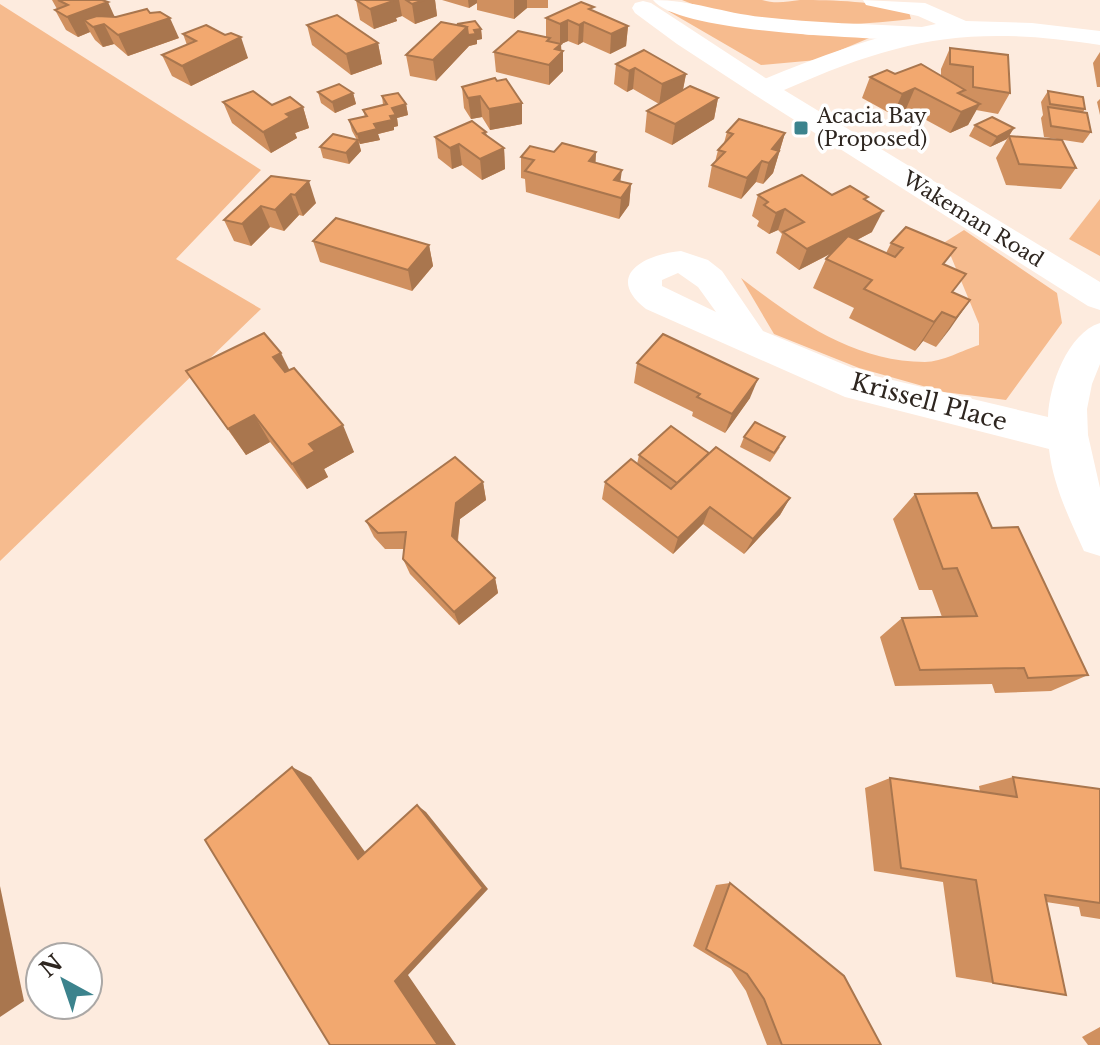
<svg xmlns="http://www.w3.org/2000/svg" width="1100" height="1045" font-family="'Libre Baskerville',serif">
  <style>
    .green { fill: #f6bb8e }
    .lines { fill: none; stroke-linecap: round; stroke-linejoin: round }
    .street { fill: #fff; fill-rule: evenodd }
    .secondary { fill: #fff; fill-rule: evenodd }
    .wall { fill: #d0905f }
    .shaded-wall { fill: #a9764e }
    .building { fill: #f2a86f; stroke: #a9764e; stroke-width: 2 }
    .poi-dot { fill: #3c838d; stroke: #fff; stroke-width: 3 }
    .labels { text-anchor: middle; stroke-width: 7; stroke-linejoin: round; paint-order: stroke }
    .far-poi-label { font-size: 20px; fill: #2e2620; stroke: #fff; text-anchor: start }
    .far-street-label { font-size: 20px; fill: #2e2620; stroke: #fff }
    .street-label { font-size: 24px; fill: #2e2620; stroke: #fff }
  </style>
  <rect width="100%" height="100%" fill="#fdebde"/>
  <g class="green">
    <path d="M682 0H762C775 4 786 2 800 0 833 0 877 1 909 12L911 19C839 28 749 29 682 0Z"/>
    <path d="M0 4 261 170 176 259 261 309 0 561Z"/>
    <path d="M668 11 809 35 874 36 817 60 761 65Z"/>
    <path d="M1100 199V256L1069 239Z"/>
    <path d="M964 230 1057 293 1062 323 1006 400 944 392 859 368 774 334 741 278C796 320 853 362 925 362 942 362 963 350 979 345V324L945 242Z"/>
  </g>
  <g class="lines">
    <g class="street">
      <path d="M863 0 925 3 966 21 1032 23 1100 31V45C970 25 904 37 784 90L1100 282V310L1088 306 755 95 751 89 755 83C814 58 873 36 936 24L918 16 866 5Z"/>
      <path d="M681 251 708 260 722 271 763 331 867 374 1048 417C1049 385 1068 333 1100 323V364L1092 384 1087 409 1088 435 1100 488V556L1084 551C1069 518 1053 485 1049 449L845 397 646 309C603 275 646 254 681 251ZM678 273 698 287 716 312 662 286V280Z"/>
    </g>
    <g class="secondary">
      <path d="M653 0C692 0 723 13 762 17 815 23 869 24 922 27L930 29 934 34 930 39 922 41C874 38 679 34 653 0Z"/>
      <path d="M643 1 651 3 773 83 777 89 773 95H755L677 44 635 13 632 8 635 3Z"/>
    </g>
  </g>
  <g class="wall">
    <path d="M52 0H102L115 17 150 13 179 38 128 56 114 44 103 47 95 40 90 32 78 37 66 30 55 10 57 9Z"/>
    <path d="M356 0H435L437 16 415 24 402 16 396 18 397 21 374 29 360 20Z"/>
    <path d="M442 0H548V8H527L514 19 477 10V3L469 8Z"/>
    <path d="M594 11 628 26 626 46 610 54 583 42 578 45 568 41 561 44 563 71 549 85 496 72 494 52 546 37V18Z"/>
    <path d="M307 25 378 43 382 64 351 75 312 45Z"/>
    <path d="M481 29 482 39 477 40V44L469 46 436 81 410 76 406 55Z"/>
    <path d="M183 34 225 35 248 58 191 86 172 76 162 55 187 45Z"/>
    <path d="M950 48 1010 93 998 114 976 110 968 125 950 133 906 109 893 115 862 98 870 77 895 74 941 75V69Z"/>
    <path d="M1100 52V87H1097L1093 63Z"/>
    <path d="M616 64 686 74 683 90 718 98 714 119 672 145 645 132 647 111 659 104 633 89 627 92 614 84Z"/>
    <path d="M495 78 522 124 490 130 482 117 471 119 464 108 462 87Z"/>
    <path d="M1048 91 1085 109 1083 112 1091 132 1083 143 1044 137 1041 118 1043 115 1041 102Z"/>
    <path d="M318 92 353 93 356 104 335 113 321 103Z"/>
    <path d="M382 96 406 104 408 115 397 118 398 126 394 127V130L378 134 380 140 360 144 359 143 361 151 349 164 323 158 320 147 357 140 352 131 349 120 365 117 363 110 383 105Z"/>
    <path d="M1100 99V115L1097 102Z"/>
    <path d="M223 102 303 107 309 128 295 133 297 138 271 153 232 123Z"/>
    <path d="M975 125 1014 128 1007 139 990 147 969 136Z"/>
    <path d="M486 132 487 136 504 148 505 169 482 180 462 165 452 169 438 158 435 137Z"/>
    <path d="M727 132 785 133 773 173 763 184 756 182 741 199 708 187 712 165 715 162 718 150 724 143Z"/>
    <path d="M1009 136 1076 168 1061 189 1006 185 996 158Z"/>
    <path d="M554 152H596L595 163 620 181 631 184 629 205 619 219 526 192 525 179 521 178V157Z"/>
    <path d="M271 176 316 203 303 216 299 215 284 231 270 227 251 246 234 241 224 220Z"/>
    <path d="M758 195H832L866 201 872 232 857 240 886 253 891 243 945 265 953 292 970 300 936 347 923 341 915 351 849 318 854 308 813 288 826 259 830 254 799 270 776 253 782 234 778 230 769 234 757 226 759 221 752 216Z"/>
    <path d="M313 241 429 245 433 266 412 291 320 262Z"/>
    <path d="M637 363 750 398 725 433 692 416 693 412 634 383Z"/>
    <path d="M289 370 354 452 324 469 328 477 307 489 270 442 246 455 186 371Z"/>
    <path d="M744 437 780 447 770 462 740 447Z"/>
    <path d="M709 453 790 498 780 515 744 554 703 524 673 554 602 499 605 482 637 464 639 455Z"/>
    <path d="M483 482 486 500 460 519 458 541 495 578 498 593 459 625 410 574 403 559 404 549H385L374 537 366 521Z"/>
    <path d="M915 494 992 528 1088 675 1051 691 995 693 992 684 895 686 880 637 902 618 942 617 932 590H919L893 519Z"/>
    <path d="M1013 777 1100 789V919L1081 916 1079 907 1046 902 1066 995 956 977 943 882 874 871 865 788 890 778 980 792 979 786Z"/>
    <path d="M730 883 881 1045H767L746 991 731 969 693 946 716 885Z"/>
    <path d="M1100 1027V1045H1088L1082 1037Z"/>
  </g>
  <g class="shaded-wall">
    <path d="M389 0H399L402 16 396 18 397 21 374 29 370 9Z"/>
    <path d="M424 0H435L437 16 415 24 412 4Z"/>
    <path d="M468 0H477V3L469 8Z"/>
    <path d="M514 0H527V8L514 19Z"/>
    <path d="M108 2 117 22 104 24 114 44 103 47 93 27 84 20 90 32 78 37 67 17Z"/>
    <path d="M170 18 179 38 128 56 118 35Z"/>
    <path d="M568 20V41L561 44V53L563 51V71L549 85V65L555 49 560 44V24Z"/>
    <path d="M584 22 583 42 578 45 579 25Z"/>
    <path d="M628 26 626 46 610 54 611 34Z"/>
    <path d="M467 27 474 30 481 29 482 39 477 40V44L469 46 436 81 433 60Z"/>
    <path d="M241 37 248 58 191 86 182 66Z"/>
    <path d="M378 43 382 64 351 75 346 54Z"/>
    <path d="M635 68 633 89 627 92 629 71Z"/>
    <path d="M686 74 682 94 659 105 662 84Z"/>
    <path d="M915 88 906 109 893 115 902 94Z"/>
    <path d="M353 93 356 104 335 113 332 102Z"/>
    <path d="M480 96 482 117 471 119 468 98Z"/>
    <path d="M718 98 714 119 672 145 675 124Z"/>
    <path d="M522 103V124L490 130 489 109Z"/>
    <path d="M406 104 408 115 397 118 398 126 394 127V130L378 134 380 140 360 144 357 134 390 116 392 108Z"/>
    <path d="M980 104 968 125 950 133 961 112Z"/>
    <path d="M303 107 309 128 295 133 297 138 271 153 263 132 286 114Z"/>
    <path d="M1014 128 1007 139 990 147 997 137Z"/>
    <path d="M785 133 773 173 763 184 772 149Z"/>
    <path d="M358 140 361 151 349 164 346 153Z"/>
    <path d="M459 144 462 165 452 169 450 148Z"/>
    <path d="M504 148 505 169 482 180 480 159Z"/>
    <path d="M596 152 595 173 589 161Z"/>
    <path d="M762 161 756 182 741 199 747 178Z"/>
    <path d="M622 170 619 191 614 180Z"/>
    <path d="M309 181 316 203 303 216 295 195Z"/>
    <path d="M631 184 629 205 619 219 621 198Z"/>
    <path d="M291 194 299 215 284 231 275 210Z"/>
    <path d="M261 206 270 227 251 246 242 224Z"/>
    <path d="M785 209 778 230 769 234 776 213Z"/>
    <path d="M883 211 872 232 799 270 807 249Z"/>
    <path d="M429 245 433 266 412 291 408 270Z"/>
    <path d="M970 300 950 329 936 347 956 318Z"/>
    <path d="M942 312 923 341 915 351 934 322Z"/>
    <path d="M281 353 295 381 287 386 273 357Z"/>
    <path d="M758 379 750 398 725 433 732 414Z"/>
    <path d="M254 415 270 442 246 455 228 429Z"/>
    <path d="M343 425 354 452 324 469 328 477 307 489 292 464 309 444Z"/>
    <path d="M483 482 486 500 460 519 456 552 452 536 456 503Z"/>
    <path d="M790 498 780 515 744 554 753 539Z"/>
    <path d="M710 507 703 524 673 554 678 538Z"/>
    <path d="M495 578 498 593 459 625 454 612Z"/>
    <path d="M292 767 311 777 373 863 358 859Z"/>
    <path d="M417 805 426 812 488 889 408 975 456 1045H438L395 981Z"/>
    <path d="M0 886 24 1001 0 1017Z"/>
  </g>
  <g class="building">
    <path d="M58 0H102L108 2 67 17 55 10 68 5Z"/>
    <path d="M356 0H391L393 1 370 9Z"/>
    <path d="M406 0H424L412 4Z"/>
    <path d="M581 2 594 7 589 9 628 26 611 34 584 22 579 25 568 20 560 24 546 18Z"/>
    <path d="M147 9 150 13 160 12 170 18 118 35 104 24 93 27 84 20 97 16 116 17Z"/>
    <path d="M337 15 378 43 346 54 307 25Z"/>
    <path d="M475 21 481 29 474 30 476 34 468 35 467 27 457 24Z"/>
    <path d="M441 22 467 27 433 60 406 55Z"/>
    <path d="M206 25 225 35 231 33 241 37 182 66 162 55 196 41 183 34Z"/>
    <path d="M518 31 550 38 547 41 561 44 555 49 563 51 549 65 494 52Z"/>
    <path d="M950 48 1008 55 1010 93 973 87V67L950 64Z"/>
    <path d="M644 50 686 74 662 84 635 68 629 71 616 64Z"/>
    <path d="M921 64 965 90 958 93 980 104 961 112 915 88 902 94 870 77 887 70 895 74Z"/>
    <path d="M495 78 497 81 506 79 522 103 489 109 480 96 468 98 462 87Z"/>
    <path d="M339 84 353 93 332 102 318 92Z"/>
    <path d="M690 86 718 98 675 124 647 111Z"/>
    <path d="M253 91 272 105 290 97 303 107 286 114 290 117 263 132 223 102Z"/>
    <path d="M1048 91 1083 97 1085 109 1050 104Z"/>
    <path d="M398 93 406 104 392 108 396 115 390 116 392 120 374 124 377 129 357 134 349 120 367 116 363 110 387 104 382 96Z"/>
    <path d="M1048 107 1087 113 1091 132 1051 126Z"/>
    <path d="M992 117 1014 128 997 137 975 125Z"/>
    <path d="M739 119 785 133 772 149 779 151 769 163 762 161 747 178 712 165 725 152 718 150 733 134 727 132Z"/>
    <path d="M472 121 486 132 483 133 504 148 480 159 459 144 450 148 435 137Z"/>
    <path d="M333 134 358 140 346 153 320 147Z"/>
    <path d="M1009 136 1062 140 1076 168 1019 164Z"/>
    <path d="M562 143 596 152 589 161 622 170 614 180 631 184 621 198 525 171 534 160 521 157 530 146 554 152Z"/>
    <path d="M802 175 832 195 850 186 868 197 864 199 883 211 807 249 783 232 804 222 785 209 776 213 764 205 768 202 758 195Z"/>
    <path d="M271 176 309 181 295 195 291 194 275 210 261 206 242 224 224 220Z"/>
    <path d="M336 218 429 245 408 270 313 241Z"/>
    <path d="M906 227 956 248 943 264 966 274 952 292 970 300 956 318 942 312 934 322 864 289 872 280 826 259 848 236 895 257 903 248 891 243Z"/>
    <path d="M264 333 281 353 273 357 285 372 294 368 343 425 309 444 315 451 292 464 254 415 228 429 186 371Z"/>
    <path d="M663 334 758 379 732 414 697 397 700 394 637 363Z"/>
    <path d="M755 422 785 437 774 453 744 437Z"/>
    <path d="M671 426 709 453 677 483 639 455Z"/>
    <path d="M716 447 790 498 753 539 710 507 678 538 605 482 631 459 671 489Z"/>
    <path d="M455 457 483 482 456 503 452 536 495 578 454 612 403 559 406 532 378 533 366 521Z"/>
    <path d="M977 493 992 528 1018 527 1088 675 1028 678 1024 668 920 670 902 618 977 616 957 568 943 569 915 494Z"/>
    <path d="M292 767 358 859 417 805 483 888 395 981 438 1045H330L205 840Z"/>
    <path d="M1013 777 1100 789V903L1045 895 1066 995 993 983 976 880 901 868 890 778 1017 797Z"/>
    <path d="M730 883 844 976 881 1045H782L764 999 747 974 706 949Z"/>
  </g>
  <rect class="poi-dot" x="793" y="120" width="16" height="16" rx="4"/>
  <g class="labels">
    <g class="far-poi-label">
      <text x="817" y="123">Acacia Bay<tspan x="817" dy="23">(Proposed)</tspan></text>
    </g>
    <g class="far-street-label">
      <text transform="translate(973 219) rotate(32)" y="7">Wakeman Road</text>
    </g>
    <g class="street-label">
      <text transform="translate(929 402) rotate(15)" y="8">Krissell Place</text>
    </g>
  </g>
  <g transform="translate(64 981) rotate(320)"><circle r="38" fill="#ffffff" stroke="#aba8a6" stroke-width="2"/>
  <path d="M0-6L14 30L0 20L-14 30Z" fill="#3c838d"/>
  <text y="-12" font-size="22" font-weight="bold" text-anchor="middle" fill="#2e2620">N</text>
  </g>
</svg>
